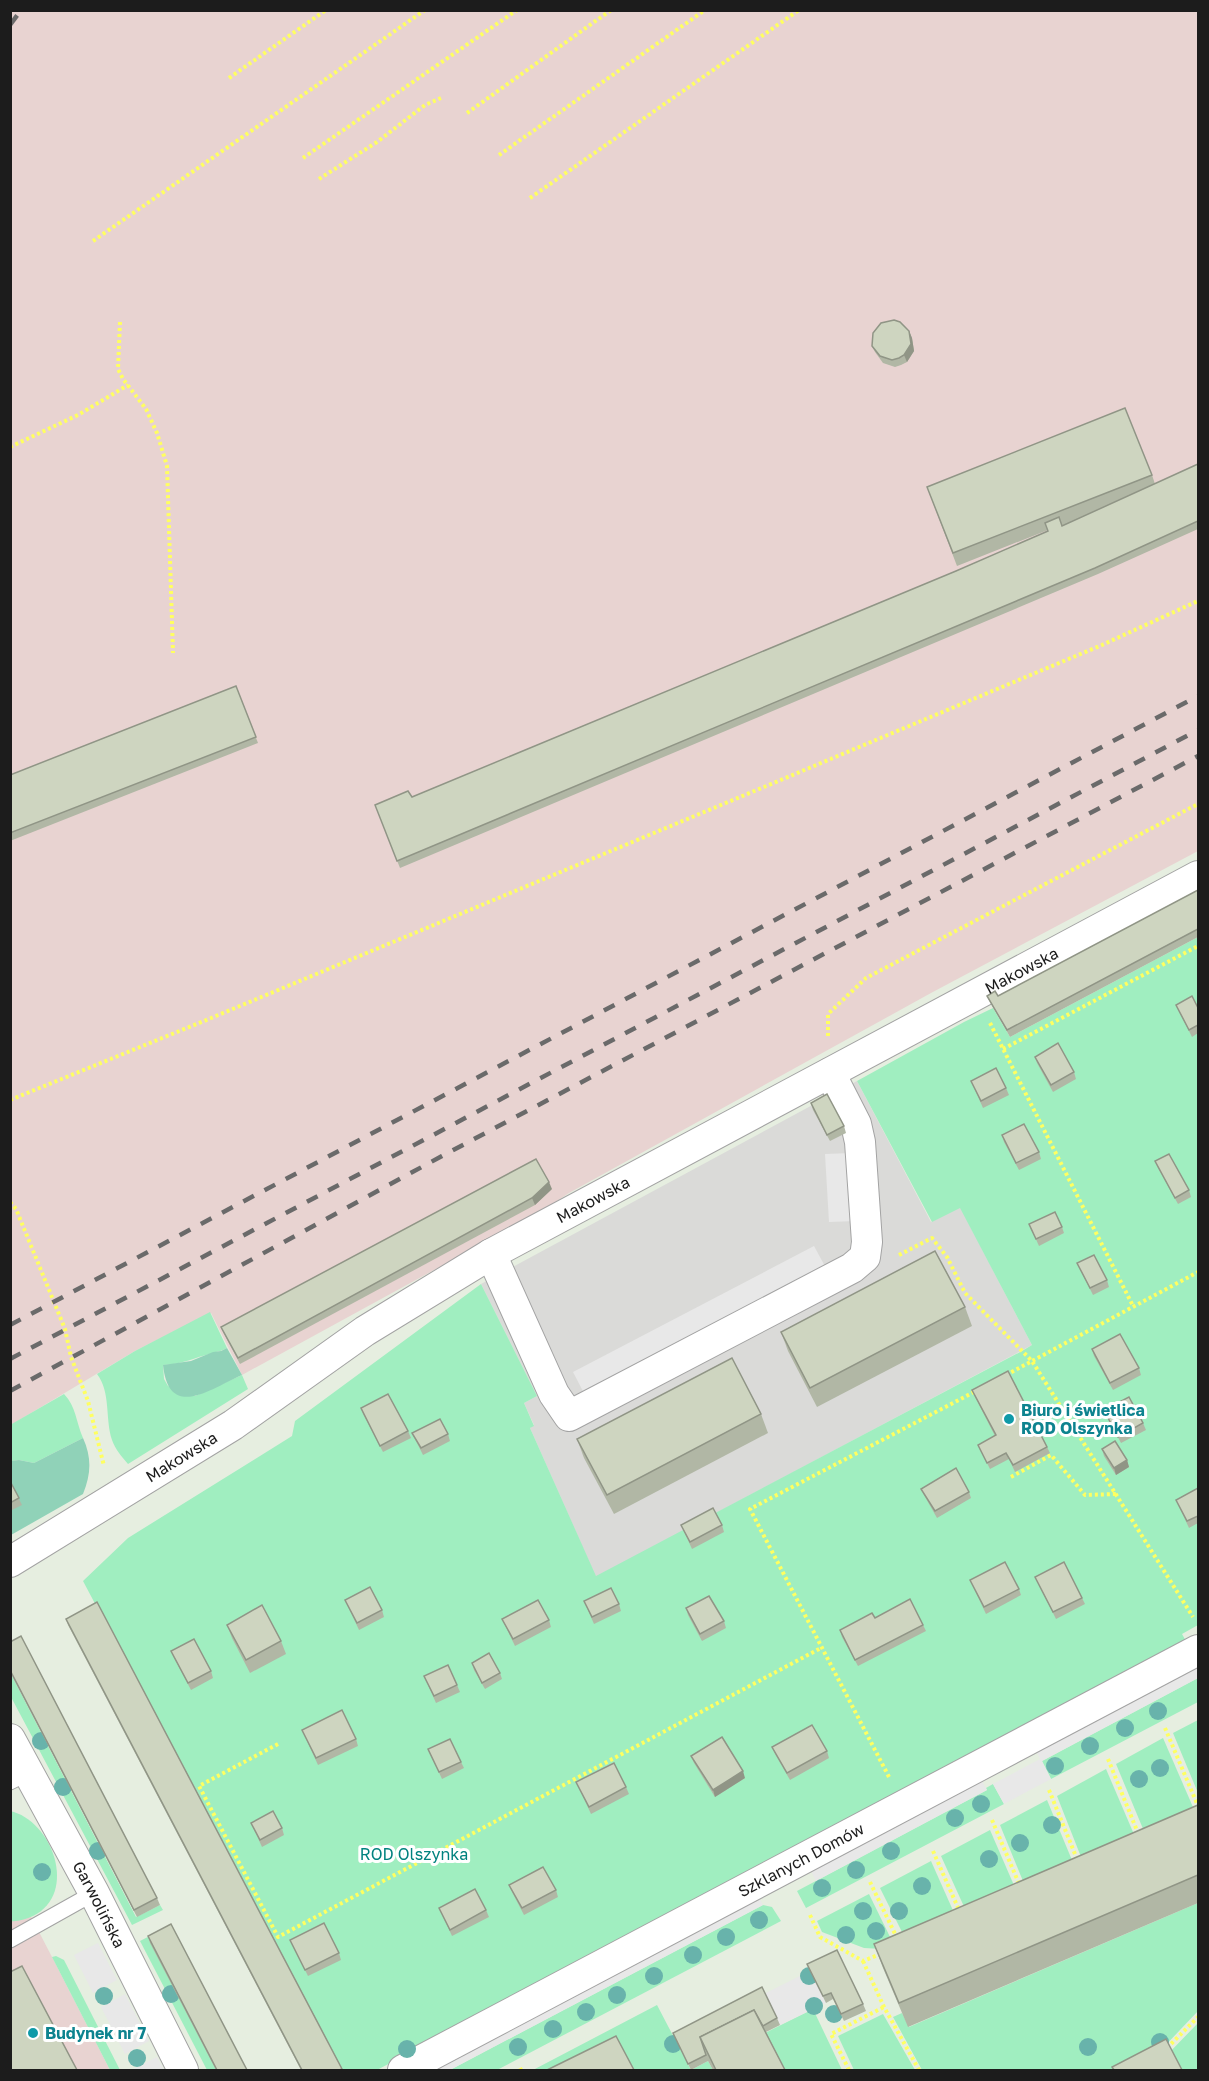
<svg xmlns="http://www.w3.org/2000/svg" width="1209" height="2081" font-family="'Golos Text',sans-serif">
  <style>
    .residential { fill: #dadad8 }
    .industrial { fill: #e8d3d1 }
    .grass { fill: #a0eec0 }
    .forest { fill: #90d2b8 }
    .parking { fill: #e8e8e8 }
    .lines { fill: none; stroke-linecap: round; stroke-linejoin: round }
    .service-casing { stroke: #a3a3a3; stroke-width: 17 }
    .minor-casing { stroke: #a3a3a3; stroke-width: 32 }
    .path { stroke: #ffff60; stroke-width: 4; stroke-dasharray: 3 3; stroke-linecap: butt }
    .service { stroke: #fff; stroke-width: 15 }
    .minor { stroke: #fff; stroke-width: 30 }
    .rail { stroke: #6a6a6a; stroke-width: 4.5; stroke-dasharray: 12 12; stroke-linecap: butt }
    .tree { fill: #68b3ab }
    .wall { fill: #b1b7a5 }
    .shaded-wall { fill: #909586 }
    .building { fill: #ced5c0; stroke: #909586; stroke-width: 1.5 }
    .culture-dot { fill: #0f9aa8; stroke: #fff; stroke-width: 2 }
    .labels { text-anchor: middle; stroke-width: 6; stroke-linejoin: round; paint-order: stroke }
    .street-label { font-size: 16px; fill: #1c1c1c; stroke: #fff }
    .culture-label { font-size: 16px; font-weight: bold; fill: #0d838f; stroke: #fff; text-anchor: start }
    .park-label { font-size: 16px; fill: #01827f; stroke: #fff }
  </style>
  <rect width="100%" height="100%" fill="#e6eee0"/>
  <path class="residential" d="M857 1081 931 1222 960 1207 1032 1345 596 1577 530 1428 534 1425 524 1403 537 1396 481 1284Z"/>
  <g class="industrial">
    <path d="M10 11H1198V851L931 993 569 1193 542 1211 242 1375 211 1313 135 1351 11 1425Z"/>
    <path d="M10 1876 52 1957 110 2070H11Z"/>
  </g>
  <g class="grass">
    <path d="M1198 937V1625L1182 1634 1187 1643 377 2070H342L83 1581 128 1538 292 1436 295 1421 481 1284 537 1396 524 1403 534 1426 530 1428 596 1576 1022 1351 1032 1345 960 1208 932 1222 857 1081 964 1022 993 1008 1010 1037Z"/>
    <path d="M210 1312 227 1348C222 1351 219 1351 213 1353 193 1358 184 1364 163 1365L164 1379 168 1386 195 1396 242 1375 248 1389 128 1464C122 1457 115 1449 112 1440 105 1419 111 1392 97 1374L135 1351Z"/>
    <path d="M64 1394C76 1406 76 1422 83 1438L34 1463 19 1460 11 1461 10 1425Z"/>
    <path d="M10 1672 136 1917 160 1905 163 1910 132 1925 11 1697Z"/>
    <path d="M1198 1678V1702L1051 1779 1042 1761Z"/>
    <path d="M1198 1720V1793L1173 1733Z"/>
    <path d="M1163 1738 1196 1814 1146 1836 1116 1764Z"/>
    <path d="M1106 1769 1136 1839 1083 1862 1057 1796Z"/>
    <path d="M993 1784 1004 1804 806 1908 797 1891 987 1790 986 1788Z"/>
    <path d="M1047 1800 1074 1865 1025 1886 1000 1825Z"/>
    <path d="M10 1811C52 1820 79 1893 33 1916 26 1919 18 1922 10 1921Z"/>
    <path d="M990 1830 1016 1890 966 1911 941 1856Z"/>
    <path d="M931 1861 955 1915 905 1938 880 1888Z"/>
    <path d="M869 1894 892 1941 882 1949 864 1948 822 1932 817 1921Z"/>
    <path d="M1198 1903V2011L1161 2050 1128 2070H922L893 2017 902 2013 909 2027Z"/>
    <path d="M763 1905 772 1907 781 1921 497 2070H450Z"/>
    <path d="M171 1925 216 2070H207L140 1941Z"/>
    <path d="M56 1956 64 1960 120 2070H110L52 1957Z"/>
    <path d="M657 2005 691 2070 708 2061 713 2070H533Z"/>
    <path d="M813 2009 842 2070H782L763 2034Z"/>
    <path d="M883 2014 915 2070H854L838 2036Z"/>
    <path d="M1198 2023V2070H1140L1166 2056Z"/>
  </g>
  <g class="forest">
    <path d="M227 1348 242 1375C210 1389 169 1421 163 1365L191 1361 213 1352 221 1351Z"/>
    <path d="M83 1438C92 1458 91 1474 83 1494L11 1535 10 1461 19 1460 34 1463Z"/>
  </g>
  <g class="parking">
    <path d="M852 1153 856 1221 829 1222 825 1154Z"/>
    <path d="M814 1246 827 1270 586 1397 573 1372Z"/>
    <path d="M1198 1662V1678L1042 1761 1051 1779 1004 1804 993 1784 1040 1759 1035 1749Z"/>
    <path d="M981 1779 987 1790 816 1881 810 1869Z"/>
    <path d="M758 1896 763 1905 450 2070H424Z"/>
    <path d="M98 1943 117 1980 93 1993 74 1955Z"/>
    <path d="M810 1971 826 2003 780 2025 764 1994Z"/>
    <path d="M125 1994 149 2041 125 2054 101 2007Z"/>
    <path d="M157 2057 164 2070H133V2069Z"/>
  </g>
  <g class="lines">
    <defs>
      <g id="service">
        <path d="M10 1782 28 1773"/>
        <path d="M10 1940 94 1893"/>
      </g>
      <g id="minor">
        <path d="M491 1254 554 1394 569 1416 852 1268 865 1257 867 1242 860 1142 856 1124 830 1073"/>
        <path id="s1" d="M10 1562 233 1425 365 1331 491 1254 1198 876"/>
        <path id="s2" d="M10 1739 94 1893 183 2070"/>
        <path id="s3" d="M403 2070 1198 1650"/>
      </g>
    </defs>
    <use href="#service" class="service-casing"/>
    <use href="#minor" class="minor-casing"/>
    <g class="path">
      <path d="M229 78 326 10"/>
      <path d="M467 113 611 10"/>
      <path d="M499 155 705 10"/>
      <path d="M303 158 517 10"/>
      <path d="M319 179 377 142 425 105 441 98"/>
      <path d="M530 198 799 10"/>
      <path d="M93 241 425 10"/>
      <path d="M120 322 118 369 123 379 146 409 157 433 167 466 173 653"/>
      <path d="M10 447 78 415 128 385"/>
      <path d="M990 1023 1133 1306"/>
      <path d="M828 1036V1014L866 978 1198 804"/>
      <path d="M1003 1049 1198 946"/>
      <path d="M10 1100 204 1021 764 787 1102 645 1198 601"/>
      <path d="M10 1202 16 1209 65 1329 71 1357 88 1401 104 1466"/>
      <path d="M899 1255 932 1238 947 1257 965 1293 1032 1361 1193 1617"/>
      <path d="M1006 1375 1198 1272"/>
      <path d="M1011 1477 1051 1455 1085 1495 1116 1494"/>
      <path d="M1165 1728 1198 1806"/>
      <path d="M278 1744 199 1786 278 1937 821 1648"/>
      <path d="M1108 1759 1138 1833"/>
      <path d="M889 1777 750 1509 976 1391"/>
      <path d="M1049 1790 1077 1859"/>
      <path d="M992 1820 1020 1886"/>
      <path d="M933 1851 959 1910"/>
      <path d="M870 1882 897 1938"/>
      <path d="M810 1915 820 1937 863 1961 883 1953"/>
      <path d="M863 1961 884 2007 919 2070"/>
      <path d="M1167 2048 1198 2017"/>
      <path d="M520 2068 521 2070"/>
      <path d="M849 2070 831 2034 884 2007"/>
    </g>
    <use href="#service" class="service"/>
    <use href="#minor" class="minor"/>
    <g class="rail">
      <path d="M10 25 21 10"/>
      <path d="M10 1325 1198 696"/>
      <path d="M10 1359 1198 730"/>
      <path d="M10 1391 442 1156 1198 756"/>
    </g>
  </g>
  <g class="tree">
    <circle cx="1158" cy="1711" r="9"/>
    <circle cx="1125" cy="1728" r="9"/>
    <circle cx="41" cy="1741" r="9"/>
    <circle cx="1090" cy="1746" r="9"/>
    <circle cx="1055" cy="1766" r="9"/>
    <circle cx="1160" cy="1768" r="9"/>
    <circle cx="1139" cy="1779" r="9"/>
    <circle cx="63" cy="1787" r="9"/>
    <circle cx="981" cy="1804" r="9"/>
    <circle cx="955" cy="1818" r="9"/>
    <circle cx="1052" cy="1825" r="9"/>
    <circle cx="1020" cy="1843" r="9"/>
    <circle cx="98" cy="1851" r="9"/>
    <circle cx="891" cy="1851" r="9"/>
    <circle cx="989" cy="1859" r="9"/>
    <circle cx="856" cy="1870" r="9"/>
    <circle cx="42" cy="1872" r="9"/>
    <circle cx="922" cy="1886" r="9"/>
    <circle cx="822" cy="1888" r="9"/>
    <circle cx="863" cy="1911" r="9"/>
    <circle cx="899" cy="1911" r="9"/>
    <circle cx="759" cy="1920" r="9"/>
    <circle cx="876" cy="1931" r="9"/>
    <circle cx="846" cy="1935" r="9"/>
    <circle cx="726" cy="1937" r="9"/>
    <circle cx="693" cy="1955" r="9"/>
    <circle cx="654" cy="1976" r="9"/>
    <circle cx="809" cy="1976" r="9"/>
    <circle cx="171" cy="1994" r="9"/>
    <circle cx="617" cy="1995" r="9"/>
    <circle cx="104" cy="1996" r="9"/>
    <circle cx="814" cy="2006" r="9"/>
    <circle cx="586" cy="2012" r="9"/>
    <circle cx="834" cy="2014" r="9"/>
    <circle cx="553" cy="2029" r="9"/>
    <circle cx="1160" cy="2042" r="9"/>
    <circle cx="673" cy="2044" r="9"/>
    <circle cx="518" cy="2047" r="9"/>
    <circle cx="1088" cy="2047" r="9"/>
    <circle cx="407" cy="2049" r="9"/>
    <circle cx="137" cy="2058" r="9"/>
  </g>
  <g class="wall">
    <path d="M909 331 912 338 914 351 907 362 901 365 895 367 883 363 875 352 872 346Z"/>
    <path d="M1198 464V529L1098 574 400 868 375 805 412 797 956 571 1048 531V530L957 566 927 487 1152 475 1155 484Z"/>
    <path d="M236 686 258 743 10 841V775Z"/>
    <path d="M1198 890V937L1010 1037 990 1002 987 996H998Z"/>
    <path d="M1176 1005 1198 1008V1033L1192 1037Z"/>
    <path d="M1035 1057 1074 1072 1076 1079 1053 1092 1037 1063Z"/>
    <path d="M971 1081 1006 1088 1009 1095 983 1108Z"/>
    <path d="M811 1103 844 1126 846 1133 830 1141 813 1110Z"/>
    <path d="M1002 1135 1039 1152 1041 1159 1019 1170 1004 1142Z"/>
    <path d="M1155 1161 1189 1190 1191 1197 1178 1204 1158 1168Z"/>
    <path d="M552 1189 535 1205 240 1364 224 1334 221 1327Z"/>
    <path d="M1029 1224 1062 1227 1064 1233 1039 1246Z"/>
    <path d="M1077 1263 1107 1280 1109 1287 1093 1295Z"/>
    <path d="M965 1307 972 1326 817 1407 788 1351 781 1332Z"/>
    <path d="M1092 1349 1139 1368 1141 1375 1113 1390 1094 1356Z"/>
    <path d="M972 1390 1047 1447 1050 1453 1015 1472 1009 1459 990 1469 978 1445 995 1436 975 1397Z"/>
    <path d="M361 1408 408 1431 411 1438 383 1452 363 1414Z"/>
    <path d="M1104 1410 1143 1423 1146 1430 1121 1443 1107 1417Z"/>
    <path d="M761 1414 768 1433 614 1514 584 1458 577 1439Z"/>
    <path d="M412 1433 448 1434 450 1441 423 1455Z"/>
    <path d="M1102 1449 1127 1460 1129 1467 1116 1475 1104 1456Z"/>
    <path d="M10 1481 22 1505 10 1511Z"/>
    <path d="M1198 1488V1523L1189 1528 1176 1500Z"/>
    <path d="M921 1489 969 1492 971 1498 937 1518 924 1495Z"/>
    <path d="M681 1525H722L724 1532 692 1549Z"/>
    <path d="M1035 1577 1082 1598 1085 1604 1056 1619Z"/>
    <path d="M970 1580 1019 1589 1021 1595 986 1614Z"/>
    <path d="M345 1600 382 1610 384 1617 359 1630Z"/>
    <path d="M584 1601 619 1604 621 1611 594 1624Z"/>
    <path d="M97 1602 343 2070H301L68 1625 66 1619Z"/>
    <path d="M686 1608 724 1621 726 1628 702 1641 688 1615Z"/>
    <path d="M875 1618 923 1625 926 1631 858 1666 842 1637 840 1630Z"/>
    <path d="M502 1619 549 1620 551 1627 515 1646Z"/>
    <path d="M227 1625 281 1641 286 1654 250 1673 232 1638Z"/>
    <path d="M10 1642 157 1898 160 1905 137 1917 10 1672Z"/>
    <path d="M171 1651 211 1671 213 1678 191 1690 174 1658Z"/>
    <path d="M472 1663 500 1673 502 1679 485 1689 474 1670Z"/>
    <path d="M424 1676 457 1685 460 1692 436 1703Z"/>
    <path d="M302 1730 356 1739 358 1746 318 1765Z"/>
    <path d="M772 1747 827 1751 829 1758 790 1780 775 1754Z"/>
    <path d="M428 1749 461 1762 464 1768 442 1779Z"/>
    <path d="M691 1756 745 1778 715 1797 694 1763Z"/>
    <path d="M576 1782 626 1787 629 1794 591 1814Z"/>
    <path d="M1198 1805V1903L908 2027 883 1968 874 1944Z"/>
    <path d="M251 1823 282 1828 284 1835 262 1847Z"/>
    <path d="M509 1885 556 1890 558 1897 524 1915 512 1892Z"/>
    <path d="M439 1908 486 1910 489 1917 452 1936Z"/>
    <path d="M148 1936 247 2070H216L150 1943Z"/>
    <path d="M290 1940 339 1953 341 1960 308 1976Z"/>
    <path d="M807 1964 863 2004 866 2011 844 2021 833 1999 826 2003Z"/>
    <path d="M777 2018 780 2025 766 2032 785 2070H713L708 2061 691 2070 673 2033Z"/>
  </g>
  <g class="shaded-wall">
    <path d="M909 331 912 338 914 351 907 362 904 355Z"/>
    <path d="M549 1182 552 1189 535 1205 532 1198Z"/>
    <path d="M1127 1460 1129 1467 1116 1475 1114 1468Z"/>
    <path d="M743 1771 745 1778 715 1797 713 1790Z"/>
  </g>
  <g class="building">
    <path d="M894 320 900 322 909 331 911 344 904 355 899 358 892 360 880 356 872 346 873 333 881 323Z"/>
    <path d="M1125 408 1152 475 953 553 927 487Z"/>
    <path d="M1198 464V521L1095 568 397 861 375 805 408 791 412 797 956 571 1048 531 1045 523 1059 517 1062 526Z"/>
    <path d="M236 686 256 737 10 833V775Z"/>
    <path d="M1198 890V929L1007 1030 987 996 995 991 998 996Z"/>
    <path d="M1192 996 1198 1008V1025L1189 1030 1176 1005Z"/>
    <path d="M1058 1043 1074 1072 1051 1085 1035 1057Z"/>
    <path d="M996 1068 1006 1088 981 1101 971 1081Z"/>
    <path d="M827 1094 844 1126 827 1135 811 1103Z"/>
    <path d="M1024 1124 1039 1152 1016 1163 1002 1135Z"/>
    <path d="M1169 1154 1189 1190 1175 1198 1155 1161Z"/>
    <path d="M536 1159 549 1182 532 1198 238 1358 221 1327Z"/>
    <path d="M1055 1212 1062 1227 1036 1239 1029 1224Z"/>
    <path d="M935 1251 965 1307 810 1388 781 1332Z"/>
    <path d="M1094 1255 1107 1280 1090 1288 1077 1263Z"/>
    <path d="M1120 1334 1139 1368 1110 1383 1092 1349Z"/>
    <path d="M732 1358 761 1414 607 1495 577 1439Z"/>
    <path d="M1008 1371 1047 1447 1013 1465 1006 1453 987 1463 978 1445 996 1435 972 1390Z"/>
    <path d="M388 1394 408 1431 380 1446 361 1408Z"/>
    <path d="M1129 1397 1143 1423 1118 1437 1104 1410Z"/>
    <path d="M440 1419 448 1434 421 1448 412 1433Z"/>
    <path d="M1115 1441 1127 1460 1114 1468 1102 1449Z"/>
    <path d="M956 1468 969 1492 935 1511 921 1489Z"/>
    <path d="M10 1481 19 1498 10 1503Z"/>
    <path d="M1198 1488V1516L1187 1521 1176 1500Z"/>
    <path d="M713 1508 722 1525 690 1542 681 1525Z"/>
    <path d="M1005 1562 1019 1589 984 1607 970 1580Z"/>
    <path d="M1064 1562 1082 1598 1053 1612 1035 1577Z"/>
    <path d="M370 1587 382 1610 357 1623 345 1600Z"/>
    <path d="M611 1588 619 1604 592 1617 584 1601Z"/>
    <path d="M709 1596 724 1621 700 1634 686 1608Z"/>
    <path d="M910 1599 923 1625 855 1660 840 1630 872 1613 875 1618Z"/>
    <path d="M538 1600 549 1620 513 1639 502 1619Z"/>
    <path d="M97 1602 342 2069 339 2070H302L66 1619Z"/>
    <path d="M262 1605 281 1641 246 1660 227 1625Z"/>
    <path d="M21 1636 157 1898 134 1910 10 1670V1642Z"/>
    <path d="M194 1639 211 1671 188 1683 171 1651Z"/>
    <path d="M489 1653 500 1673 482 1683 472 1663Z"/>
    <path d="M448 1665 457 1685 434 1696 424 1676Z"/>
    <path d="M342 1710 356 1739 316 1758 302 1730Z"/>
    <path d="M812 1725 827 1751 787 1773 772 1747Z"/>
    <path d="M722 1737 743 1771 713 1790 691 1756Z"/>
    <path d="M450 1739 461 1762 439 1772 428 1749Z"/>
    <path d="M614 1763 626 1787 589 1807 576 1782Z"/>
    <path d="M1198 1805V1875L899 2003 874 1944Z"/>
    <path d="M273 1811 282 1828 260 1840 251 1823Z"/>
    <path d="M543 1867 556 1890 522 1908 509 1885Z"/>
    <path d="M475 1889 486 1910 450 1930 439 1908Z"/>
    <path d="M324 1923 339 1953 305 1970 290 1940Z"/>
    <path d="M171 1924 247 2070H217L148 1936Z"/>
    <path d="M837 1950 863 2004 841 2014 831 1993 823 1996 807 1964Z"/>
    <path d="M22 1966 77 2070H10V1972Z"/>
    <path d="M762 1987 777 2018 763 2026 754 2010 700 2037 706 2055 688 2064 673 2033Z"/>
    <path d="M754 2010 785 2070H716L700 2037Z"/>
    <path d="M616 2036 634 2070H547Z"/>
    <path d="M1166 2039 1182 2070H1114L1112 2067Z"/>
  </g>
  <g class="culture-dot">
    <circle cx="1009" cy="1419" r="6"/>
    <circle cx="33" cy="2033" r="6"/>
  </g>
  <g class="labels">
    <g class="street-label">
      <text dy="6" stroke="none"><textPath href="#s1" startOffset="1173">Makowska</textPath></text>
      <text dy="6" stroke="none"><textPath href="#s1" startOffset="687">Makowska</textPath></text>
      <text dy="6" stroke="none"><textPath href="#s1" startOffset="201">Makowska</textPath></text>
      <text dy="6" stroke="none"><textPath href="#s3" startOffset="450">Szklanych Domów</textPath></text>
      <text dy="6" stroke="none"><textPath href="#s2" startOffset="188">Garwolińska</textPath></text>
    </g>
    <g class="culture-label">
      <text x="1021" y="1416">Biuro i świetlica<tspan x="1021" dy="18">ROD Olszynka</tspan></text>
      <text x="45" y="2039">Budynek nr 7</text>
    </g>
    <g class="park-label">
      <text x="414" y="1860">ROD Olszynka</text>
    </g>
  </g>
  <rect width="1209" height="2081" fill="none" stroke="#1c1c1c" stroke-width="24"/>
</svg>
